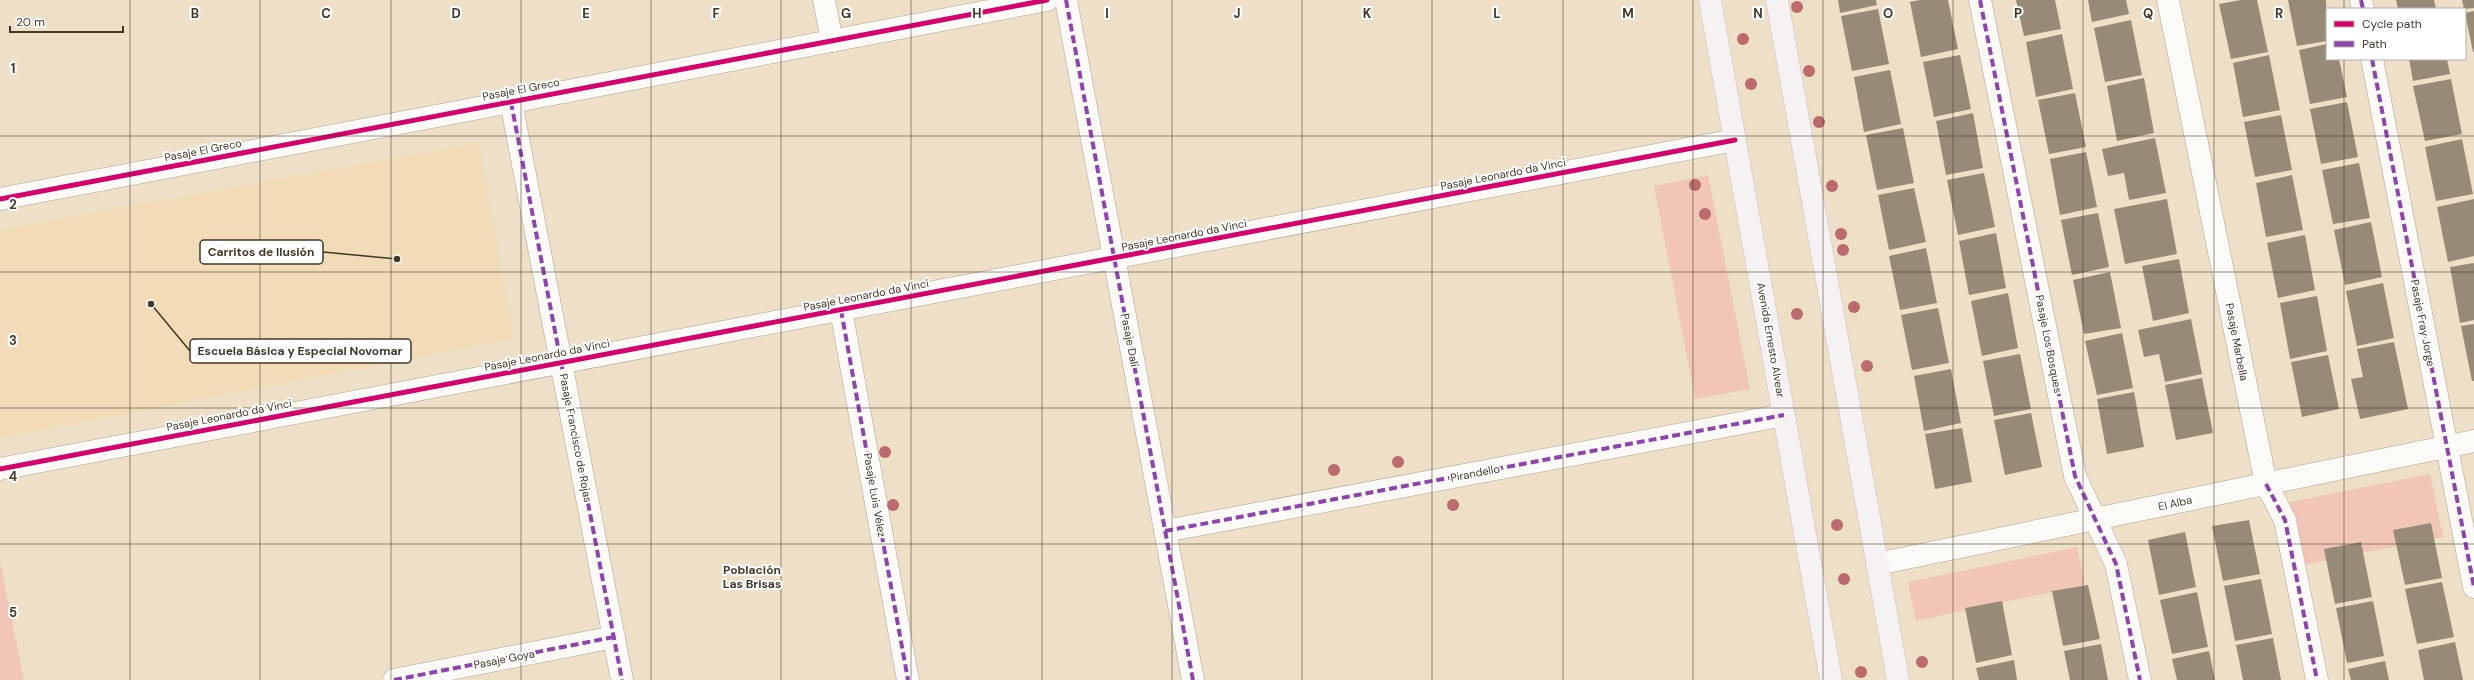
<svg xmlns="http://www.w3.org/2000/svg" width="2474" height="680" font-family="'DM Sans',sans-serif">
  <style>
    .built { fill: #f2dcb7 }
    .green { fill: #f2c5b9 }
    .building { fill: #978b77 }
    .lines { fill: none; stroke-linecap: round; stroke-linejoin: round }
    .minor-casing { stroke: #aea391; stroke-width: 23 }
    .major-casing { stroke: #c7bbb6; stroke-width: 23 }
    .minor { stroke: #fcfaf7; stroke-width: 22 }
    .major { stroke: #f6f1f2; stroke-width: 22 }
    .quiet { stroke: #8e44ad; stroke-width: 4; stroke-dasharray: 8 4; stroke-linecap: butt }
    .cycleway-casing { stroke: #fff; stroke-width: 8 }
    .cycleway { stroke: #d6006c; stroke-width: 5 }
    .tree { fill: #bb6a6e }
    .grid { fill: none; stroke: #423828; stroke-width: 1; stroke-opacity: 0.55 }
    .labels { text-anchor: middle; stroke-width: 4; stroke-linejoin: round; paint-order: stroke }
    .street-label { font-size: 11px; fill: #423828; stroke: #fff }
    .neighbourhood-label { font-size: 12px; font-weight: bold; fill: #423828; stroke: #fff }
    .grid-label { font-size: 13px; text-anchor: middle; font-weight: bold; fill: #423828; stroke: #fff; stroke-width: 4; stroke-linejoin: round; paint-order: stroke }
    .leader { fill: none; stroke: #423828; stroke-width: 1.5 }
    .callout-dot { fill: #423828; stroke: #fff; stroke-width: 1.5 }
    .callout { fill: #fff; stroke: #423828; stroke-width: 1.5 }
    .callout-label { font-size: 12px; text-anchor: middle; font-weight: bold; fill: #423828 }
  </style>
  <rect width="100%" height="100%" fill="#eddfc8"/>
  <path class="built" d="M479 142 514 339 0 439V229Z"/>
  <g class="green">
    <path d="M1708 175 1750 389 1695 399 1654 186Z"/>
    <path d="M2430 474 2443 537 2303 565 2290 502Z"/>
    <path d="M2077 547 2085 585 1916 621 1908 582Z"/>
    <path d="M0 561 24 680H0Z"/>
  </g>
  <g class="building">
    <path d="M1838 0H1876L1877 5 1840 13Z"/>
    <path d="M1920 0H1948L1958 49 1921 57 1910 2Z"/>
    <path d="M2016 0H2055L2061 29 2024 36Z"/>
    <path d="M2088 0H2126L2129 14 2092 22Z"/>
    <path d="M2241 0H2257L2268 52 2231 59 2219 4Z"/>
    <path d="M2288 0H2326L2327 41 2297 46Z"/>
    <path d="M2396 0H2434L2436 9H2398Z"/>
    <path d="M2462 0H2474V8L2464 9Z"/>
    <path d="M1878 9 1889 64 1852 71 1841 16Z"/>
    <path d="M2474 11V52H2473L2465 13Z"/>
    <path d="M2131 20 2142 75 2105 82 2094 28Z"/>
    <path d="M2062 34 2073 89 2036 97 2026 42Z"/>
    <path d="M2327 44V59H2339L2347 97 2310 104 2299 50Z"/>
    <path d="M1960 55 1971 109 1934 117 1923 62Z"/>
    <path d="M2269 55 2280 110 2243 117 2233 63Z"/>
    <path d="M2409 59H2447L2450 74 2413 81Z"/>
    <path d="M1890 70 1901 124 1864 132 1854 77Z"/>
    <path d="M2144 78 2154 133 2117 141 2107 86Z"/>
    <path d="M2451 79 2462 134 2425 141 2413 86Z"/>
    <path d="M2075 93 2086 147 2049 154 2038 100Z"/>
    <path d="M2347 102 2358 157 2321 164 2310 109Z"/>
    <path d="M1973 113 1983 168 1946 175 1936 121Z"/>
    <path d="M2281 115 2292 170 2255 177 2244 122Z"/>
    <path d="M1903 128 1914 183 1877 190 1866 135Z"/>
    <path d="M2155 138 2166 193 2129 200 2124 173 2108 176 2102 149Z"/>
    <path d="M2462 139 2473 194 2436 201 2425 147Z"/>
    <path d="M2086 152 2097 207 2060 215 2050 159Z"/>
    <path d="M2359 163 2370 218 2333 224 2322 170Z"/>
    <path d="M1984 173 1995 227 1958 235 1947 180Z"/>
    <path d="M2292 175 2303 230 2266 237 2256 183Z"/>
    <path d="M1914 188 1926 242 1889 250 1878 195Z"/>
    <path d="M2167 199 2177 254 2125 264 2114 209Z"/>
    <path d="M2474 199V256L2448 262 2437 207Z"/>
    <path d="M2098 213 2109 267 2072 275 2061 220Z"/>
    <path d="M2371 222 2382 277 2345 285 2334 230Z"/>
    <path d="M1996 233 2006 288 1969 295 1959 241Z"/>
    <path d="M2305 235 2315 290 2278 298 2267 243Z"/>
    <path d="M1926 248 1937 303 1900 310 1889 256Z"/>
    <path d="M2179 259 2189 313 2153 321 2142 266Z"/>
    <path d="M2474 263V320L2460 323 2450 267Z"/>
    <path d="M2110 272 2121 328 2084 334 2073 280Z"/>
    <path d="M2383 283 2394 338 2357 346 2346 291Z"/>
    <path d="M2008 293 2018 348 1982 356 1971 301Z"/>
    <path d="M2317 296 2327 351 2290 359 2280 303Z"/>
    <path d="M1938 308 1949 363 1912 370 1901 315Z"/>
    <path d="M2191 319 2202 374 2165 382 2159 354 2144 357 2138 330Z"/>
    <path d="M2474 324V381H2472L2461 326Z"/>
    <path d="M2122 333 2133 388 2097 395 2085 341Z"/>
    <path d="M2394 342 2408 409 2360 419 2351 379 2363 377 2357 349Z"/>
    <path d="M2020 354 2031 409 1994 416 1983 361Z"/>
    <path d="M2328 355 2339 409 2302 417 2291 362Z"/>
    <path d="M1951 369 1961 423 1924 431 1914 376Z"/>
    <path d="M2202 378 2213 433 2176 440 2165 385Z"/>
    <path d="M2134 392 2144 447 2107 454 2097 399Z"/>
    <path d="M2031 413 2042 467 2005 475 1994 420Z"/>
    <path d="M1962 428 1972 482 1935 489 1925 434Z"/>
    <path d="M2249 520 2260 574 2223 581 2212 526Z"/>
    <path d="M2431 523 2442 578 2405 585 2393 530Z"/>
    <path d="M2185 532 2196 587 2159 595 2148 540Z"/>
    <path d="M2361 542 2372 597 2335 604 2324 549Z"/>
    <path d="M2261 579 2272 634 2235 641 2224 586Z"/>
    <path d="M2442 582 2454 637 2417 644 2405 589Z"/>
    <path d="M2088 585 2100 639 2063 646 2052 591Z"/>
    <path d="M2197 592 2208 647 2172 654 2160 600Z"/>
    <path d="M2002 601 2012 655 1976 663 1965 608Z"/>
    <path d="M2373 601 2384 656 2347 663 2336 608Z"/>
    <path d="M2273 638 2281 680H2243L2236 645Z"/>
    <path d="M2455 642 2463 680H2424L2418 650Z"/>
    <path d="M2101 644 2108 680H2070L2064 651Z"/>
    <path d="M2209 651 2215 680H2177L2172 659Z"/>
    <path d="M2014 660 2017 680H1979L1976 668Z"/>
    <path d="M2385 661 2389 680H2351L2348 669Z"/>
  </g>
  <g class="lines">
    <defs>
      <g id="minor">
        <path d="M824 0 832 41"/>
        <path d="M1066 0 1193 680"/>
        <path d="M1980 0 2075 476 2116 564 2140 680"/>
        <path d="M2168 0 2266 484 2285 520 2317 680"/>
        <path d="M2361 0 2363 9"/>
        <path d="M2372 59 2474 587"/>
        <path d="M511 102 622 680"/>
        <path d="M0 199 1047 0"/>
        <path d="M841 310 908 680"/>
        <path d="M0 469 1735 140"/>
        <path d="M1165 531 1784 415"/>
        <path d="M1877 564 2474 441"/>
        <path d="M394 680 614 637"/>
      </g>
      <g id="major">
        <path d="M1710 0 1831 680"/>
        <path d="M1777 0 1898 680"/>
      </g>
    </defs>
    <use href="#minor" class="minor-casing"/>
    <use href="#major" class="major-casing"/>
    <use href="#minor" class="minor"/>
    <use href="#major" class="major"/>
    <g class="quiet">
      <path d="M1066 0 1193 680"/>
      <path d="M1980 0 2075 476 2116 564 2140 680"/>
      <path d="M2361 0 2363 9"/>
      <path d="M2372 59 2474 587"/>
      <path d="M511 102 622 680"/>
      <path d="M841 310 908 680"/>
      <path d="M2266 484 2285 520 2317 680"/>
      <path d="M1165 531 1784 415"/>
      <path d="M394 680 614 637"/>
    </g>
    <defs>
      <g id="cycleway">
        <path d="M0 199 1047 0"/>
        <path d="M0 469 1735 140"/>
      </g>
    </defs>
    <use href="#cycleway" class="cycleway-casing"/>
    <use href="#cycleway" class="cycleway"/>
  </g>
  <g class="tree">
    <circle cx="1797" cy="7" r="6"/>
    <circle cx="1743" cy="39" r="6"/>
    <circle cx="1809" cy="71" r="6"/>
    <circle cx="1751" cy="84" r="6"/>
    <circle cx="1819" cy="122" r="6"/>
    <circle cx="1695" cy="185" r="6"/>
    <circle cx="1832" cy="186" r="6"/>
    <circle cx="1705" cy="214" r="6"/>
    <circle cx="1841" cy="234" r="6"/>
    <circle cx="1843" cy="250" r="6"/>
    <circle cx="1854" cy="307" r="6"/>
    <circle cx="1797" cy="314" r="6"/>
    <circle cx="1867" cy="366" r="6"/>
    <circle cx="885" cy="452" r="6"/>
    <circle cx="1398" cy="462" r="6"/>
    <circle cx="1334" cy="470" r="6"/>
    <circle cx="893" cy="505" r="6"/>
    <circle cx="1453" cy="505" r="6"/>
    <circle cx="1837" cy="525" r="6"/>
    <circle cx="1844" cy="579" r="6"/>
    <circle cx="1922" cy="662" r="6"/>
    <circle cx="1861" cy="672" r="6"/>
  </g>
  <path class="grid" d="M130 0V680M260 0V680M391 0V680M521 0V680M651 0V680M781 0V680M911 0V680M1042 0V680M1172 0V680M1302 0V680M1432 0V680M1563 0V680M1693 0V680M1823 0V680M1953 0V680M2083 0V680M2214 0V680M2344 0V9M2344 59V680M0 136H2474M0 272H2474M0 408H2474M0 544H2474"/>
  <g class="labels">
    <g class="street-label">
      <text transform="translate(521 89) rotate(-11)" y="4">Pasaje El Greco</text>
      <text transform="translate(203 150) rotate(-11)" y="4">Pasaje El Greco</text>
      <text transform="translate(1503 174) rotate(-11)" y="4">Pasaje Leonardo da Vinci</text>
      <text transform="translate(1184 235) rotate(-11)" y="4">Pasaje Leonardo da Vinci</text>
      <text transform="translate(866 295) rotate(-11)" y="4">Pasaje Leonardo da Vinci</text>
      <text transform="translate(2423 323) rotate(79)" y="4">Pasaje Fray Jorge</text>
      <text transform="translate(1130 340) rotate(79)" y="4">Pasaje Dali</text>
      <text transform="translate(1771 340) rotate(80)" y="4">Avenida Ernesto Alvear</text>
      <text transform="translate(2237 342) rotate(79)" y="4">Pasaje Marbella</text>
      <text transform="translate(2049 344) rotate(79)" y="4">Pasaje Los Bosques</text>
      <text transform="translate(547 355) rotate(-11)" y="4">Pasaje Leonardo da Vinci</text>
      <text transform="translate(229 415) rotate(-11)" y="4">Pasaje Leonardo da Vinci</text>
      <text transform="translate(576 438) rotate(79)" y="4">Pasaje Francisco de Rojas</text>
      <text transform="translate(1475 473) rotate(-11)" y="4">Pirandello</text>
      <text transform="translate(875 495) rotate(80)" y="4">Pasaje Luis Vélez</text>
      <text transform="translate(2175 503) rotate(-12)" y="4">El Alba</text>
      <text transform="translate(504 659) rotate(-11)" y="4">Pasaje Goya</text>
    </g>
    <g class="neighbourhood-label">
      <text x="752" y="574">Población<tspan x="752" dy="14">Las Brisas</tspan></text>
    </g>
  </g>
  <g class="grid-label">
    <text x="195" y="18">B</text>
    <text x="326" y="18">C</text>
    <text x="456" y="18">D</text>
    <text x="586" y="18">E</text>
    <text x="716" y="18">F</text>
    <text x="846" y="18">G</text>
    <text x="977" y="18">H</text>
    <text x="1107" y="18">I</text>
    <text x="1237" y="18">J</text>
    <text x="1367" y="18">K</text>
    <text x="1497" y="18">L</text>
    <text x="1628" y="18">M</text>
    <text x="1758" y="18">N</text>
    <text x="1888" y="18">O</text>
    <text x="2018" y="18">P</text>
    <text x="2148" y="18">Q</text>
    <text x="2279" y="18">R</text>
    <text x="13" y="73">1</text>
    <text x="13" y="209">2</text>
    <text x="13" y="345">3</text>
    <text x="13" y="481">4</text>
    <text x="13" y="617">5</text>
  </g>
  <path class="leader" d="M397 259L323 252M151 304L190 351"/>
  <g class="callout-dot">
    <circle cx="397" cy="259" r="4"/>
    <circle cx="151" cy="304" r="4"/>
  </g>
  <g class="callout">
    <rect x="200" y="240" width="123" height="24" rx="4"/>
    <rect x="190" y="339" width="221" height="24" rx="4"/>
  </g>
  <g class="callout-label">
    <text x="261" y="256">Carritos de Ilusión</text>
    <text x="300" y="355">Escuela Básica y Especial Novomar</text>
  </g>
  <rect x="2326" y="8" width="140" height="52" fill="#ffffff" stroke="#b3afa9"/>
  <rect x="2334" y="21" width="20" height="6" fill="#d6006c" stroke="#b3afa9"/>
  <text x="2362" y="28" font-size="12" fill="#423828">Cycle path</text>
  <rect x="2334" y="41" width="20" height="6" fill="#8e44ad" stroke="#b3afa9"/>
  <text x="2362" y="48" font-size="12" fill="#423828">Path</text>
  <path d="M10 26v6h113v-6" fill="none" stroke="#423828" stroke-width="2"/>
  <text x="16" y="26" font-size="12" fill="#423828" stroke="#ffffff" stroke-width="3" paint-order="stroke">20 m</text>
</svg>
